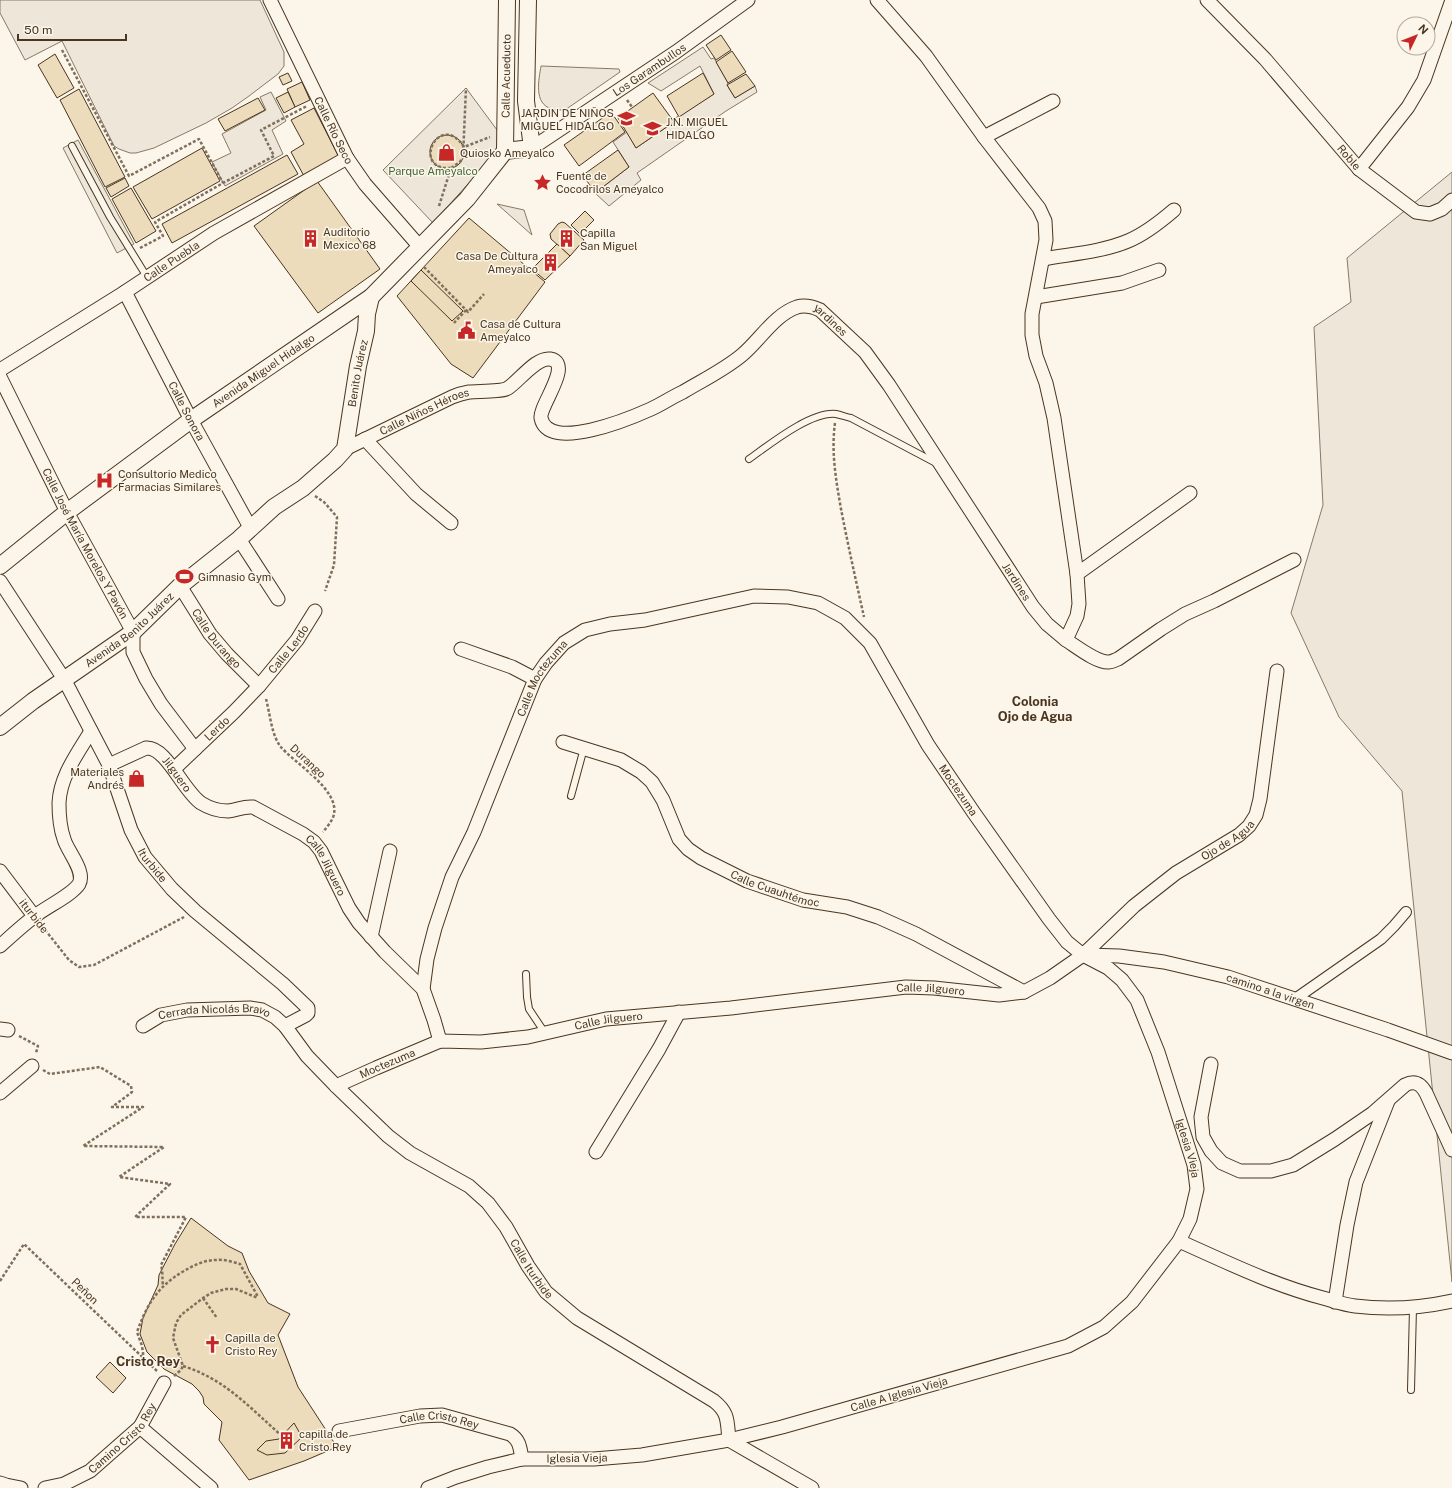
<svg xmlns="http://www.w3.org/2000/svg" width="1452" height="1488" font-family="'Public Sans',sans-serif">
  <style>
    .green { fill: #ede6d9; stroke: #887966 }
    .parking { fill: #ede7d9; stroke: #887966 }
    .building { fill: #ecdcbc; stroke: #4a3520 }
    .lines { fill: none; stroke-linecap: round; stroke-linejoin: round }
    .service-casing { stroke: #4a3520; stroke-width: 8 }
    .pedestrian-casing { stroke: #4a3520; stroke-width: 12 }
    .minor-casing { stroke: #4a3520; stroke-width: 15 }
    .tertiary-casing { stroke: #4a3520; stroke-width: 18 }
    .path { stroke: #7f6f5c; stroke-width: 2.5; stroke-dasharray: 3 2; stroke-linecap: butt }
    .service { stroke: #fbf6e9; stroke-width: 6 }
    .pedestrian { stroke: #fbf6e9; stroke-width: 10 }
    .minor { stroke: #fbf6e9; stroke-width: 13 }
    .tertiary { stroke: #fbf6e9; stroke-width: 16 }
    .labels { text-anchor: middle; stroke-width: 3; stroke-linejoin: round; paint-order: stroke }
    .street-label { font-size: 11px; fill: #4a3520; stroke: #fbf6e9 }
    .poi-label { font-size: 11px; fill: #4a3520; stroke: #fbf6e9; text-anchor: start }
    .park-label { font-size: 11px; fill: #436837; stroke: #fbf6e9 }
    .quarter-label { font-size: 13px; font-weight: bold; fill: #4a3520; stroke: #fbf6e9 }
  </style>
  <rect width="100%" height="100%" fill="#fbf6e9"/>
  <g class="green">
    <path d="M0 0H260L284 52V66L278 74 249 96 232 108 206 123 154 148 136 153H130L119 149 114 146 62 41 25 60 0 13Z"/>
    <path d="M703 47 711 59 714 58 728 83 727 85 735 98 755 86 757 92 726 111 637 173 641 180 609 206 595 193 629 167 613 142 627 132 636 148 674 122 672 120 714 94 700 66 661 91 648 83Z"/>
    <path d="M541 66 619 69 620 72 565 110C561 110 556 110 552 109 533 104 539 79 541 66Z"/>
    <path d="M466 88 500 134 502 146 433 223 383 170Z"/>
    <path d="M271 92 286 121 272 130 283 154 225 186 212 162 231 153 222 134 266 110 260 97Z"/>
    <path d="M1452 172V1282L1402 791 1339 717 1291 613 1323 505 1314 327 1351 302 1347 258Z"/>
    <path d="M497 204 524 210 532 235Z"/>
  </g>
  <path class="parking" d="M78 140 134 244 117 253 63 148Z"/>
  <g class="building">
    <path d="M721 35 731 50 716 60 706 45Z"/>
    <path d="M732 51 746 72 728 83 716 62Z"/>
    <path d="M55 54 74 88 57 98 38 65Z"/>
    <path d="M288 73 292 81 283 85 279 77Z"/>
    <path d="M703 73 714 94 679 117 667 96Z"/>
    <path d="M746 74 755 86 735 98 727 85Z"/>
    <path d="M302 82 310 100 295 107 287 89Z"/>
    <path d="M79 89 125 177 105 187 60 100Z"/>
    <path d="M288 92 295 107 284 113 276 98Z"/>
    <path d="M653 93 674 122 636 148 618 118Z"/>
    <path d="M258 98 265 110 225 131 218 119Z"/>
    <path d="M314 108 340 159 305 178 291 152 304 144 291 120Z"/>
    <path d="M611 112 625 132 579 166 564 145Z"/>
    <circle cx="447" cy="152" r="17"/>
    <path d="M202 148 220 181 152 219 133 187Z"/>
    <path d="M618 150 629 167 595 193 583 175Z"/>
    <path d="M287 155 298 174 172 243 162 224Z"/>
    <path d="M125 178 129 186 111 197 106 188Z"/>
    <path d="M317 181 380 269 318 313 254 226Z"/>
    <path d="M131 188 156 231 136 243 112 199Z"/>
    <path d="M585 211 594 220 580 234 571 225Z"/>
    <path d="M469 218 545 282 473 378 451 364 397 296Z"/>
    <path d="M562 222 565 223 584 240 570 256 551 239 550 234 558 224Z"/>
    <path d="M557 244 570 256 545 280 532 269Z"/>
    <path d="M421 270 463 311 452 321 411 281Z"/>
    <path d="M191 1218 228 1246 242 1253 249 1271 268 1303 290 1314 278 1335 298 1387 337 1447 304 1461 249 1480 219 1440 222 1422 204 1404 203 1397 199 1391 192 1384 164 1369 147 1352 140 1334 143 1318 158 1285 159 1275 175 1244Z"/>
    <path d="M110 1362 126 1378 113 1393 96 1377Z"/>
    <path d="M294 1423 302 1437 285 1453 267 1455 257 1450 266 1441 279 1439Z"/>
  </g>
  <g class="lines">
    <defs>
      <g id="service">
        <path d="M72 146 110 217 147 277"/>
        <path d="M749 459C769 445 811 411 836 414 841 415 846 417 851 418L936 463"/>
        <path d="M571 796 584 748"/>
        <path d="M526 974 527 997 529 1009 545 1033"/>
        <path d="M1411 1390 1413 1308"/>
      </g>
      <path id="pedestrian" d="M1295 999 1381 939 1394 926 1406 912"/>
      <g id="minor">
        <path id="s1" d="M270 0 347 158 365 184 420 247"/>
        <path id="s2" d="M1207 0 1265 59 1359 169 1416 212 1430 214 1442 209 1452 200"/>
        <path d="M984 137 1053 101"/>
        <path id="s3" d="M532 148 676 52 748 0"/>
        <path d="M1359 169 1408 107 1424 80 1452 0"/>
        <path d="M1043 259C1070 254 1102 252 1128 241 1145 234 1160 222 1174 210"/>
        <path id="s4" d="M125 292 191 420 251 529"/>
        <path d="M1036 297 1122 283 1159 270"/>
        <path id="s5" d="M0 370 125 292 214 233 347 158"/>
        <path id="s6" d="M0 377 67 512 133 632V652L146 679 161 704 195 749"/>
        <path d="M365 439 416 494 451 523"/>
        <path id="s7" d="M345 449 452 397C457 395 463 393 469 392 478 391 502 392 508 388 519 381 536 357 550 359 574 363 539 406 541 418 548 453 631 418 651 409 662 404 672 397 683 392 703 380 724 370 742 355 760 340 774 315 797 307 804 305 813 307 820 310L865 352 889 385 1033 607 1047 624 1066 640 1077 616 1079 604 1077 574 1054 418 1046 383 1036 356 1032 335V314L1046 240 1045 221 1039 208 984 137 926 56 877 0"/>
        <path d="M239 539 278 599"/>
        <path d="M1077 574 1190 493"/>
        <path id="s8" d="M0 581 64 679 109 765 131 830 145 857 172 889 195 911 283 984 308 1008V1013L306 1015 285 1026"/>
        <path id="s9" d="M180 586 210 634 227 654 259 686"/>
        <path d="M1066 640C1077 647 1097 663 1109 662 1112 662 1115 660 1118 659L1161 629 1185 614 1214 601 1294 560"/>
        <path d="M461 649 512 667 535 679"/>
        <path id="s10" d="M563 742 621 760 641 772 652 782 663 800 679 839 688 849 701 858 747 881 803 900 847 907 878 917 916 934 1024 992"/>
        <path id="s11" d="M109 765 146 748C166 746 183 791 201 803 209 808 219 811 228 811 237 810 244 806 253 807L303 834 314 842 321 851 349 908 359 923 385 952 423 989 434 1020 440 1041"/>
        <path id="s12" d="M174 769 234 712 259 686 297 640 315 611"/>
        <path d="M0 871 34 916"/>
        <path d="M371 937 390 851"/>
        <path d="M0 946C11 936 23 925 35 916 46 907 72 895 79 884 86 871 67 851 64 839 60 828 59 815 59 803 60 776 78 753 91 731"/>
        <path id="s13" d="M1087 955 1119 956 1164 962 1228 977 1388 1030 1452 1053"/>
        <path id="s14" d="M423 989 427 959 435 928 452 877 474 832 535 679 546 663 564 643 585 630 610 624 645 620 754 596 788 597 818 603 845 618 870 643 928 745 974 813 1049 919 1067 942 1083 955 1108 968 1122 980 1137 1000 1158 1052 1194 1165 1197 1189 1190 1219 1179 1241 1132 1302 1104 1327 1068 1346 782 1427 729 1440 642 1455 594 1459H522L488 1467 456 1477 428 1488"/>
        <path id="s15" d="M143 1026 161 1015 187 1010 250 1008 262 1010 275 1017 285 1026 307 1056 336 1086 388 1136 410 1153 469 1186 488 1203 506 1227 528 1266 546 1292 577 1318 714 1401C729 1413 727 1421 729 1440"/>
        <path d="M0 1029 8 1030"/>
        <path d="M1211 1064 1201 1117 1203 1137 1211 1151 1222 1163 1240 1171H1271L1293 1165 1335 1139 1373 1113 1405 1085C1415 1080 1421 1084 1426 1093L1452 1150"/>
        <path id="s16" d="M336 1086 376 1068 440 1041 481 1042 528 1037 606 1019 731 1008 906 987 934 988 999 995 1024 992 1050 978 1083 955 1134 906 1176 873 1239 835 1249 826 1256 815 1260 799 1277 671"/>
        <path d="M0 1093 32 1066"/>
        <path d="M596 1152 659 1049 679 1012"/>
        <path d="M1179 1241C1226 1262 1273 1285 1323 1298 1334 1301 1345 1305 1355 1306 1388 1310 1420 1308 1452 1301"/>
        <path d="M1335 1302 1347 1225 1356 1182 1388 1101"/>
        <path d="M140 1427 211 1488"/>
        <path id="s17" d="M339 1431 420 1416 442 1415 510 1434C520 1440 520 1448 522 1459"/>
        <path d="M729 1440 812 1488"/>
        <path d="M0 1483 6 1485 21 1488"/>
        <path id="s18" d="M45 1488 64 1484 90 1471 140 1427 164 1383"/>
      </g>
      <g id="tertiary">
        <path d="M505 151 532 148 526 101 528 0"/>
        <path id="s19" d="M505 151 507 0"/>
        <path id="s20" d="M0 566 67 512 191 420 371 297 467 199 505 151"/>
        <path id="s21" d="M0 727 33 701 133 632 180 586 239 539 274 507 303 488 335 460 345 449 358 366 366 331 367 314 371 297"/>
      </g>
    </defs>
    <use href="#service" class="service-casing"/>
    <use href="#pedestrian" class="pedestrian-casing"/>
    <use href="#minor" class="minor-casing"/>
    <use href="#tertiary" class="tertiary-casing"/>
    <g class="path">
      <path d="M62 50 129 176 199 139 223 183"/>
      <path d="M627 100 632 107"/>
      <path d="M451 168C410 171 439 109 464 147L490 137"/>
      <path d="M439 206 451 168 460 162 463 157 466 88"/>
      <path d="M140 248 163 236 155 222 223 183 274 156 261 130 307 106"/>
      <path d="M424 267 466 310 454 323"/>
      <path d="M466 310 468 312 484 294"/>
      <path d="M835 423C831 452 836 480 841 509 848 545 856 581 864 617"/>
      <path d="M315 496 324 502 337 517 334 565 325 591"/>
      <path d="M266 699C270 713 271 733 280 746 294 763 339 789 334 814 333 820 327 827 323 832"/>
      <path d="M42 926 69 960 79 967 94 965 184 917"/>
      <path d="M19 1036 38 1046 36 1053"/>
      <path d="M43 1070 50 1074 100 1067 131 1086 132 1092 112 1107H143L83 1146 164 1147 119 1177 170 1184 135 1217H186L161 1265C163 1272 162 1278 163 1286"/>
      <path d="M0 1281 24 1244 158 1372"/>
      <path d="M203 1298 217 1318"/>
      <path d="M144 1360 142 1346 137 1332C147 1304 158 1286 184 1271 194 1265 205 1260 216 1260 224 1259 233 1262 240 1264L258 1297"/>
      <path d="M183 1366C225 1379 250 1408 282 1436"/>
      <path d="M174 1376 181 1370 183 1366 173 1338 176 1323 181 1315 203 1298 211 1293 226 1289H236L258 1298"/>
    </g>
    <use href="#service" class="service"/>
    <use href="#pedestrian" class="pedestrian"/>
    <use href="#minor" class="minor"/>
    <use href="#tertiary" class="tertiary"/>
  </g>
  <defs>
    <symbol id="school-bare" viewBox="-9 -9 18 18"><path d="M0-5L7-2L0 1L-7-2ZM-4 1L0 2.5L4 1V4Q0 6-4 4Z" fill="#c62828" stroke="#fbf6e9" stroke-width="2.5" paint-order="stroke"/></symbol>
    <symbol id="shop-bare" viewBox="-9 -9 18 18"><path d="M-5-2.5h2.3a2.7 3.5 0 0 1 5.4 0H5L5.5 6h-11ZM-1.5-2.5h3a1.5 2.3 0 0 0-3 0Z" fill="#c62828" stroke="#fbf6e9" stroke-width="2.5" paint-order="stroke"/></symbol>
    <symbol id="sight-bare" viewBox="-9 -9 18 18"><path d="M0-6L1.8-2.2L6-1.7L2.9 1.2L3.7 5.4L0 3.3L-3.7 5.4L-2.9 1.2L-6-1.7L-1.8-2.2Z" fill="#c62828" stroke="#fbf6e9" stroke-width="2.5" paint-order="stroke"/></symbol>
    <symbol id="building-bare" viewBox="-9 -9 18 18"><path d="M-4-6H4V6H1V3H-1V6H-4ZM-2.5-4.3h1.7v1.8h-1.7ZM.8-4.3h1.7v1.8H.8ZM-2.5-1h1.7V.8h-1.7ZM.8-1h1.7V.8H.8Z" fill="#c62828" stroke="#fbf6e9" stroke-width="2.5" paint-order="stroke"/></symbol>
    <symbol id="civic-bare" viewBox="-9 -9 18 18"><path d="M-.6-6.5H3V-4.5H.6V-3L4-1V1h2V6H-6V1h2V-1L-.6-3ZM-1.2 2.5V6h2.4V2.5Z" fill="#c62828" stroke="#fbf6e9" stroke-width="2.5" paint-order="stroke"/></symbol>
    <symbol id="hospital-bare" viewBox="-9 -9 18 18"><path d="M-5-5h3v3.5h4V-5h3V5h-3V1.5h-4V5h-3Z" fill="#c62828" stroke="#fbf6e9" stroke-width="2.5" paint-order="stroke"/></symbol>
    <symbol id="stadium-bare" viewBox="-9 -9 18 18"><path d="M0-5a6.5 5 0 1 0 0 10a6.5 5 0 1 0 0-10ZM-3.5-1.8h7v3.6h-7Z" fill="#c62828" stroke="#fbf6e9" stroke-width="2.5" paint-order="stroke"/></symbol>
    <symbol id="church-bare" viewBox="-9 -9 18 18"><path d="M-1.2-6h2.4v3.5h3.3v2.4h-3.3V6h-2.4V-.1h-3.3v-2.4h3.3Z" fill="#c62828" stroke="#fbf6e9" stroke-width="2.5" paint-order="stroke"/></symbol>
  </defs>
  <g fill-rule="evenodd">
    <use href="#school-bare" x="614" y="106" width="25" height="25"/>
    <use href="#school-bare" x="640" y="116" width="25" height="25"/>
    <use href="#shop-bare" x="434" y="140" width="25" height="25"/>
    <use href="#sight-bare" x="530" y="170" width="25" height="25"/>
    <use href="#building-bare" x="298" y="226" width="25" height="25"/>
    <use href="#building-bare" x="554" y="226" width="25" height="25"/>
    <use href="#building-bare" x="538" y="250" width="25" height="25"/>
    <use href="#civic-bare" x="454" y="318" width="25" height="25"/>
    <use href="#hospital-bare" x="92" y="468" width="25" height="25"/>
    <use href="#stadium-bare" x="172" y="564" width="25" height="25"/>
    <use href="#shop-bare" x="124" y="766" width="25" height="25"/>
    <use href="#church-bare" x="200" y="1332" width="25" height="25"/>
    <use href="#building-bare" x="274" y="1428" width="25" height="25"/>
  </g>
  <g class="labels">
    <g class="street-label">
      <text dy="4" stroke="none"><textPath href="#s3" startOffset="141">Los Garambullos</textPath></text>
      <text dy="4" stroke="none"><textPath href="#s19" startOffset="75">Calle Acueducto</textPath></text>
      <text dy="4" stroke="none"><textPath href="#s1" startOffset="145">Calle Río Seco</textPath></text>
      <text dy="4" stroke="none"><textPath href="#s2" startOffset="212">Roble</textPath></text>
      <text dy="4" stroke="none"><textPath href="#s5" startOffset="203">Calle Puebla</textPath></text>
      <text dy="4" stroke="none"><textPath href="#s7" startOffset="633">Jardines</textPath></text>
      <text dy="4" stroke="none"><textPath href="#s20" startOffset="328">Avenida Miguel Hidalgo</textPath></text>
      <text dy="4" stroke="none"><textPath href="#s21" startOffset="521">Benito Juárez</textPath></text>
      <text dy="4" stroke="none"><textPath href="#s4" startOffset="134">Calle Sonora</textPath></text>
      <text dy="4" stroke="none"><textPath href="#s7" startOffset="88">Calle Niños Héroes</textPath></text>
      <text dy="4" stroke="none"><textPath href="#s6" startOffset="187">Calle José María Morelos Y Pavón</textPath></text>
      <text dy="4" stroke="none"><textPath href="#s7" startOffset="956">Jardines</textPath></text>
      <text dy="4" stroke="none"><textPath href="#s21" startOffset="162">Avenida Benito Juárez</textPath></text>
      <text dy="4" stroke="none"><textPath href="#s9" startOffset="64">Calle Durango</textPath></text>
      <text dy="4" stroke="none"><textPath href="#s12" startOffset="166">Calle Lerdo</textPath></text>
      <text dy="4" stroke="none"><textPath href="#s14" startOffset="335">Calle Moctezuma</textPath></text>
      <text dy="4" stroke="none"><textPath href="#s12" startOffset="59">Lerdo</textPath></text>
      <text transform="translate(308 761) rotate(43)" y="4">Durango</text>
      <text dy="4" stroke="none"><textPath href="#s11" startOffset="83">Jilguero</textPath></text>
      <text dy="4" stroke="none"><textPath href="#s14" startOffset="877">Moctezuma</textPath></text>
      <text dy="4" stroke="none"><textPath href="#s16" startOffset="957">Ojo de Agua</textPath></text>
      <text dy="4" stroke="none"><textPath href="#s8" startOffset="324">Iturbide</textPath></text>
      <text dy="4" stroke="none"><textPath href="#s11" startOffset="271">Calle Jilguero</textPath></text>
      <text dy="4" stroke="none"><textPath href="#s10" startOffset="272">Calle Cuauhtémoc</textPath></text>
      <text transform="translate(34 916) rotate(52)" y="4">iturbide</text>
      <text dy="4" stroke="none"><textPath href="#s16" startOffset="608">Calle Jilguero</textPath></text>
      <text dy="4" stroke="none"><textPath href="#s13" startOffset="188">camino a la virgen</textPath></text>
      <text dy="4" stroke="none"><textPath href="#s15" startOffset="75">Cerrada Nicolás Bravo</textPath></text>
      <text dy="4" stroke="none"><textPath href="#s16" startOffset="284">Calle Jilguero</textPath></text>
      <text dy="4" stroke="none"><textPath href="#s16" startOffset="56">Moctezuma</textPath></text>
      <text dy="4" stroke="none"><textPath href="#s14" startOffset="1313">Iglesia Vieja</textPath></text>
      <text dy="4" stroke="none"><textPath href="#s15" startOffset="502">Calle Iturbide</textPath></text>
      <text transform="translate(85 1291) rotate(44)" y="4">Peñon</text>
      <text transform="translate(899 1394) rotate(-16)" y="4">Calle A Iglesia Vieja</text>
      <text dy="4" stroke="none"><textPath href="#s17" startOffset="102">Calle Cristo Rey</textPath></text>
      <text dy="4" stroke="none"><textPath href="#s18" startOffset="95">Camino Cristo Rey</textPath></text>
      <text transform="translate(577 1458) rotate(-1)" y="4">Iglesia Vieja</text>
    </g>
    <g class="poi-label">
      <text x="614" y="117" text-anchor="end">JARDIN DE NIÑOS<tspan x="614" dy="13">MIGUEL HIDALGO</tspan></text>
      <text x="666" y="126">J.N. MIGUEL<tspan x="666" dy="13">HIDALGO</tspan></text>
      <text x="460" y="157">Quiosko Ameyalco</text>
      <text x="556" y="180">Fuente de<tspan x="556" dy="13">Cocodrilos Ameyalco</tspan></text>
      <text x="323" y="236">Auditorio<tspan x="323" dy="13">Mexico 68</tspan></text>
      <text x="580" y="237">Capilla<tspan x="580" dy="13">San Miguel</tspan></text>
      <text x="538" y="260" text-anchor="end">Casa De Cultura<tspan x="538" dy="13">Ameyalco</tspan></text>
      <text x="480" y="328">Casa de Cultura<tspan x="480" dy="13">Ameyalco</tspan></text>
      <text x="118" y="478">Consultorio Medico<tspan x="118" dy="13">Farmacias Similares</tspan></text>
      <text x="198" y="581">Gimnasio Gym</text>
      <text x="124" y="776" text-anchor="end">Materiales<tspan x="124" dy="13">Andrés</tspan></text>
      <text x="225" y="1342">Capilla de<tspan x="225" dy="13">Cristo Rey</tspan></text>
      <text x="299" y="1438">capilla de<tspan x="299" dy="13">Cristo Rey</tspan></text>
    </g>
    <g class="park-label">
      <text x="433" y="175">Parque Ameyalco</text>
    </g>
    <g class="quarter-label">
      <text x="1035" y="706">Colonia<tspan x="1035" dy="15">Ojo de Agua</tspan></text>
      <text x="148" y="1366">Cristo Rey</text>
    </g>
  </g>
  <g transform="translate(1416 36) rotate(47)"><circle r="19" fill="#fbf6e9" stroke="#b4a999"/>
  <path d="M0-3L7 15L0 10L-7 15Z" fill="#c62828"/>
  <text y="-6" font-size="11" font-weight="bold" text-anchor="middle" fill="#4a3520">N</text>
  </g>
  <path d="M18 34v6h108v-6" fill="none" stroke="#4a3520" stroke-width="2"/>
  <text x="24" y="34" font-size="12" fill="#4a3520" stroke="#fbf6e9" stroke-width="3" paint-order="stroke">50 m</text>
</svg>
